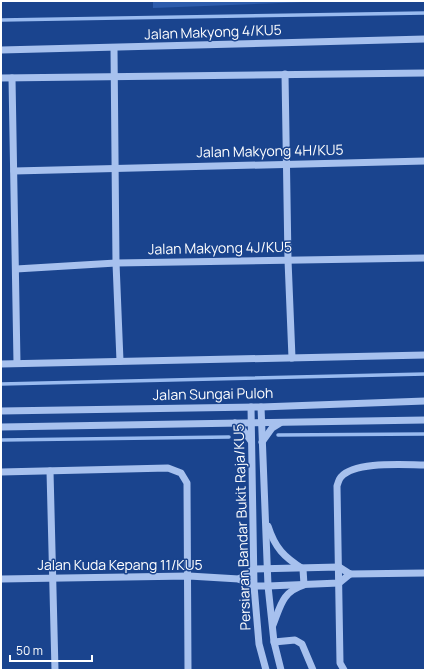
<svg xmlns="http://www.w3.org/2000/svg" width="426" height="671" font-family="Manrope,sans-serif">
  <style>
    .green { fill: #2d5cac }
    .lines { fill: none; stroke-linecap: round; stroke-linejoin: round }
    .stream { stroke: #99bbf0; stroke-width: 3.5 }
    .minor { stroke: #a7c1ee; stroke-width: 7 }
    .labels { text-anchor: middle; stroke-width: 3; stroke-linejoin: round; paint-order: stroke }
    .street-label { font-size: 14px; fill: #fff; stroke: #1a448e }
  </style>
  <rect width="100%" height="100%" fill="#1a448e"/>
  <path class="green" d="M153 1H329L153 8Z"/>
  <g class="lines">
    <g class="stream">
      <path d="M1 20 425 13"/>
      <path d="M1 384 425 374"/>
      <path d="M278 435 425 434"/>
      <path d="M1 440 229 437"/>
    </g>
    <g class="minor">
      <path d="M114 48 116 263 120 361"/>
      <path d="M1 50 425 39"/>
      <path d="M285 74 288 260 292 358"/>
      <path d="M1 78 425 73"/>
      <path d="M12 78 17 363"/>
      <path d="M14 171 425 161"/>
      <path d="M16 269 116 263 425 258"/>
      <path d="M1 364 425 355"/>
      <path d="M251 407 254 586 259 644 266 670"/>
      <path d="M261 407 268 586 274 642 281 670"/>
      <path d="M1 411 261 407 425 401"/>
      <path d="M235 423 241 427 251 441"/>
      <path d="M1 427 425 420"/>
      <path d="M262 442 272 428 280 423"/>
      <path d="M50 471 55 670"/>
      <path d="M1 472 168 468 181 473 187 483 188 670"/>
      <path d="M268 526C275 548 284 557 303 569L304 585C282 592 281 605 273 625"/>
      <path d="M1 579 189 576 239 579 254 586H268L339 583 350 574"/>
      <path d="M239 579 254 569 339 567 350 574 425 573"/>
      <path d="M274 642 295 640 302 644 313 670"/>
      <path d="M344 670 340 663 337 486C338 483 339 479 341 477 355 461 404 465 425 465"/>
    </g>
  </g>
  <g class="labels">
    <g class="street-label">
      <text transform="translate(213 32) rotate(-2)" y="5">Jalan Makyong 4/KU5</text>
      <text transform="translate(270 151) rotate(-1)" y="5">Jalan Makyong 4H/KU5</text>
      <text transform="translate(220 248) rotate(-1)" y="5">Jalan Makyong 4J/KU5</text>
      <text transform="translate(213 394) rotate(-1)" y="5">Jalan Sungai Puloh</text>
      <text transform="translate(242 527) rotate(-92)" y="5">Persiaran Bandar Bukit Raja/KU5</text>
      <text x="120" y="570">Jalan Kuda Kepang 11/KU5</text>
    </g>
  </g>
  <rect width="426" height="671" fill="none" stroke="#ffffff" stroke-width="4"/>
  <path d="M10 655v6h82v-6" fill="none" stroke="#ffffff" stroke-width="2"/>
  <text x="16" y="655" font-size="12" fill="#ffffff" stroke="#1a448e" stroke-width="3" paint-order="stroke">50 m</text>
</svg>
